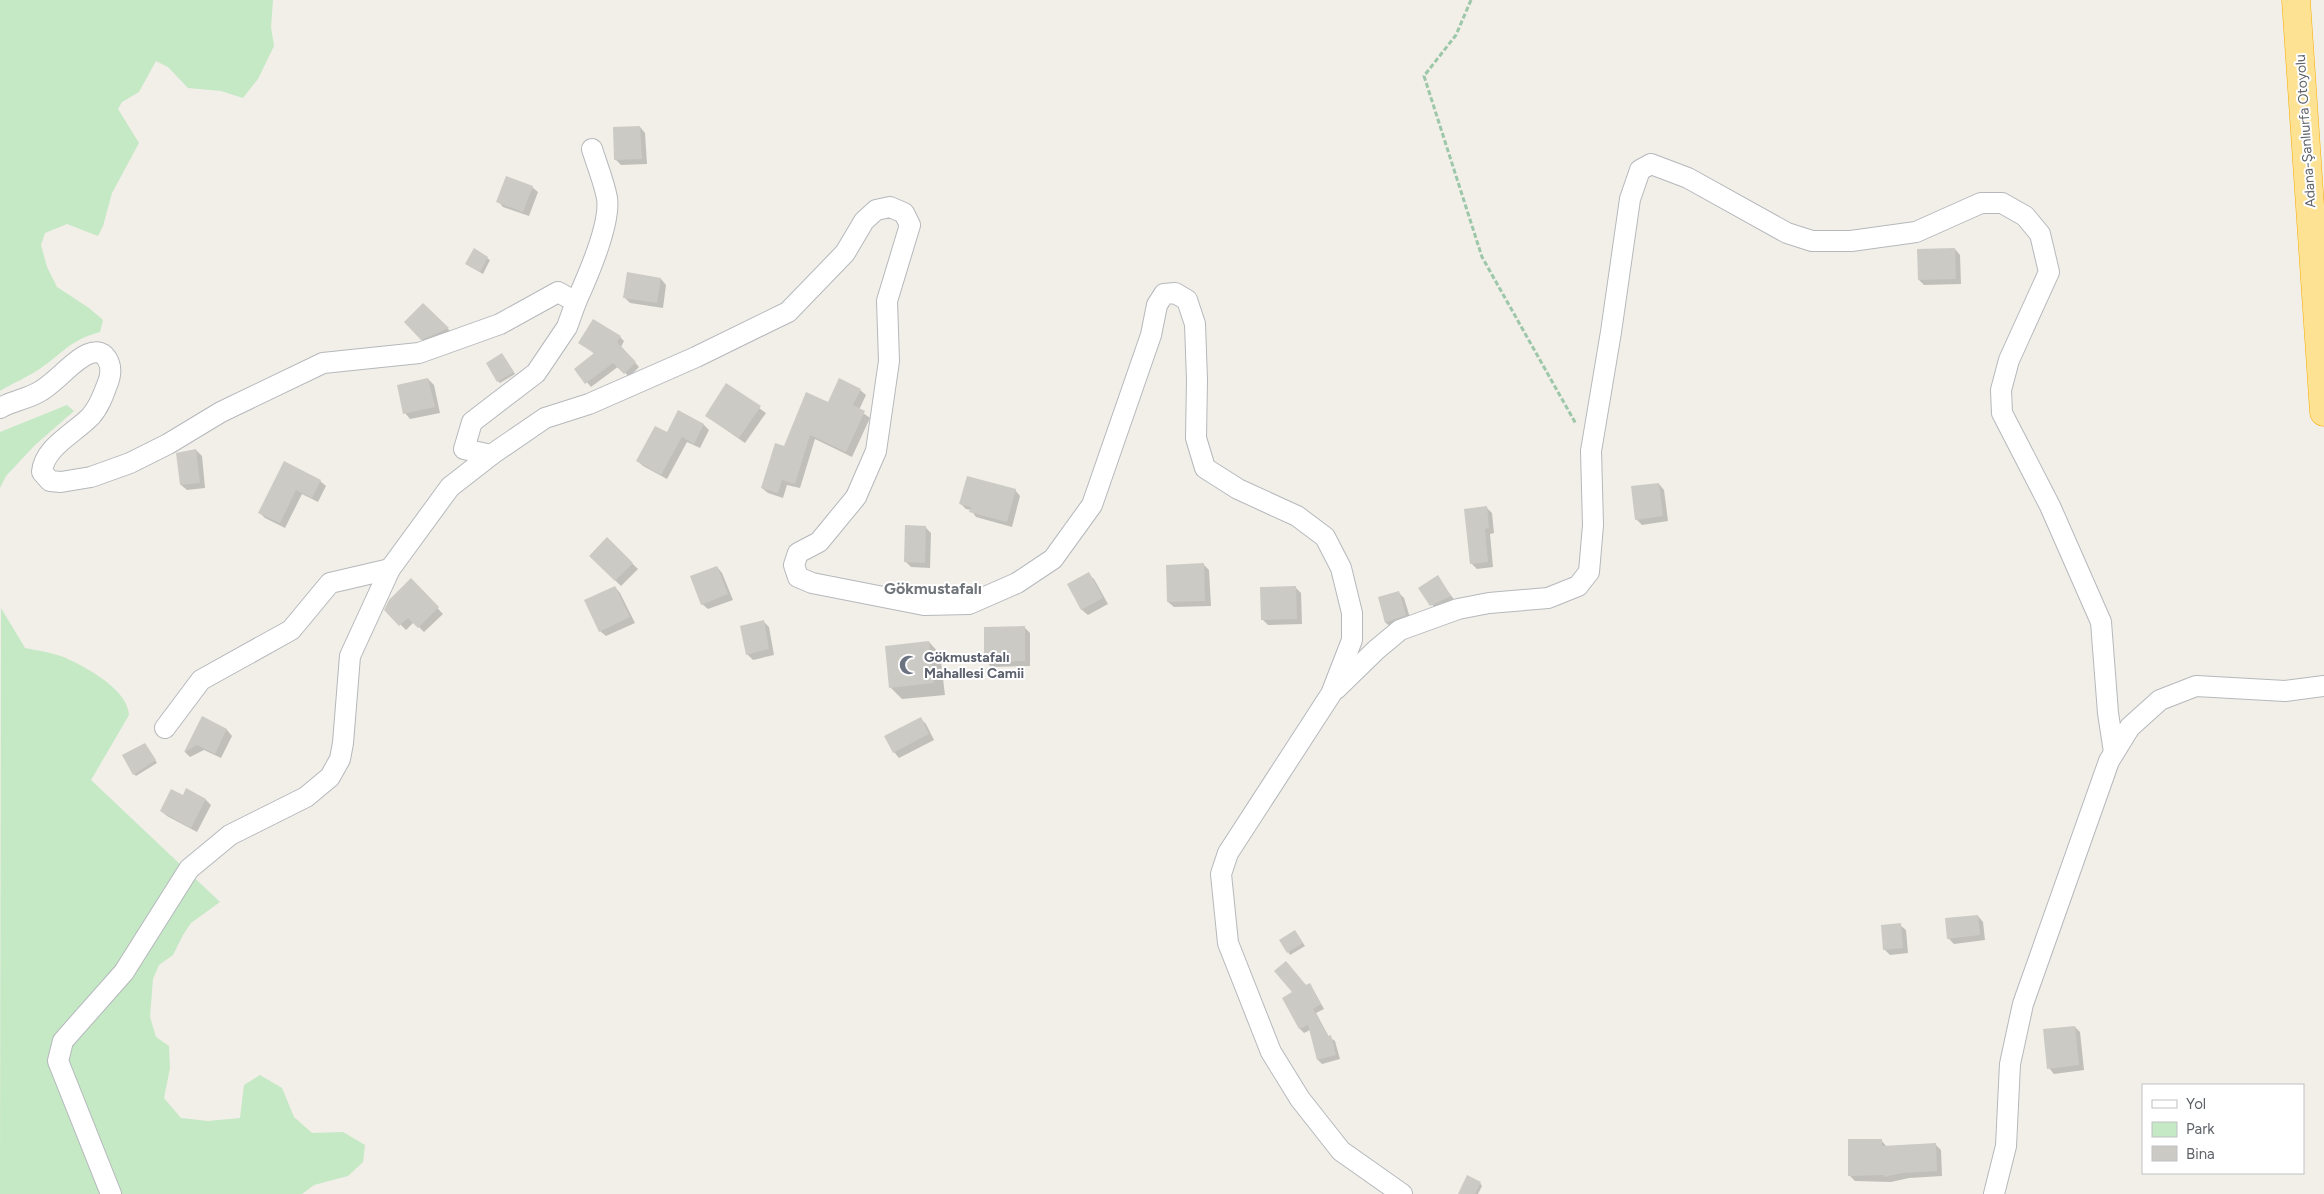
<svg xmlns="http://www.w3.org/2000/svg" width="2324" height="1194" font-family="Figtree,sans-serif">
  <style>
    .green { fill: #c5e8c5 }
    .shadow { fill: #0003 }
    .building { fill: #cccac5 }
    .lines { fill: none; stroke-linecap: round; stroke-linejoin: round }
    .minor-casing { stroke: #b5b8bc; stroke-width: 22 }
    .highway-casing { stroke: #f9ab00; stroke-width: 29 }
    .path { stroke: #9cc7a9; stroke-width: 3; stroke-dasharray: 5 2.5; stroke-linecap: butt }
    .minor { stroke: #fff; stroke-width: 20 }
    .highway { stroke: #fde293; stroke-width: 28 }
    .labels { text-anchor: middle; stroke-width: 4; stroke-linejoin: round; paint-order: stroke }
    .street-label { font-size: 14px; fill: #5f6368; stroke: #fff }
    .worship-label { font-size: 14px; font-weight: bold; fill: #5b616d; stroke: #fff; text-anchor: start }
    .quarter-label { font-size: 16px; font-weight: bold; fill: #70757a; stroke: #fff }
  </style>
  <rect width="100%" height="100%" fill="#f1efe8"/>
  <g class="green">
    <path d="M0 0H273L271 27 274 46 258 79 243 98 221 91 188 88 168 67 156 61 139 92 122 102 118 109 139 143 112 193 103 226 98 236 67 224 45 233 41 245 47 267 57 287 89 308 103 320 100 332C70 340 64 352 41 368 28 377 13 383 0 391Z"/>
    <path d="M67 405 74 411 35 445 6 476 0 488V432Z"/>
    <path d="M1 608 25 648C40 651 56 653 70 660 91 670 128 691 129 715L91 780 220 902 191 923 183 935 173 955 159 965 153 979 150 1017 156 1037 169 1046 170 1068 164 1098 181 1118 208 1121 240 1118 244 1085 260 1075 282 1088 294 1117 312 1133 343 1132 365 1145 363 1162 348 1176 314 1185 302 1194H0Z"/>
  </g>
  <g class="shadow">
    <path d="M640 127 645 133 647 164 621 165 615 159Z"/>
    <path d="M532 187 538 192 529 216 503 207 498 201Z"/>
    <path d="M1955 249 1960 255 1961 284 1924 285 1919 280Z"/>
    <path d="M474 250 490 260 483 274 469 266Z"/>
    <path d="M661 279 666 285 663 308 630 303 624 297Z"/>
    <path d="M423 304 453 334 427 345 405 322Z"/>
    <path d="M620 337 624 341 621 347 639 367 629 377 619 366 591 387 576 369 595 354 580 343Z"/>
    <path d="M504 357 515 374 500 383 498 381Z"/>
    <path d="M428 379 434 385 440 413 410 419 405 413Z"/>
    <path d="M726 385 766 413 745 443 706 416Z"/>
    <path d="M860 390 866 395 859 410 870 418 852 457 815 439 800 488 787 485 783 498 768 493 762 488 785 447 829 403Z"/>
    <path d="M679 411 704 425 709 430 700 448 687 442 667 479 643 466 637 460 667 433Z"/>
    <path d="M196 450 202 456 205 488 187 490 181 485Z"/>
    <path d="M284 463 320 481 326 486 318 502 302 494 285 528 265 518 260 513Z"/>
    <path d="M1659 484 1664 490 1668 521 1642 525 1636 519Z"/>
    <path d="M1015 490 1020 496 1012 527 976 517 971 510 966 509 960 503Z"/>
    <path d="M1487 508 1492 513 1494 533 1490 534 1493 567 1477 569 1471 563Z"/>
    <path d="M925 527 931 533 930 568 911 567 905 561Z"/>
    <path d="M607 539 638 569 621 586 590 556Z"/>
    <path d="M1203 564 1209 570 1211 606 1174 607 1168 602Z"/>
    <path d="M717 567 722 573 733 600 708 609 702 604Z"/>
    <path d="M1088 574 1094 579 1108 604 1088 615 1082 610 1069 584Z"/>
    <path d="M1437 577 1456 602 1437 611 1420 588Z"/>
    <path d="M411 580 443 614 424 632 414 622 406 630 386 610Z"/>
    <path d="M615 587 620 593 635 623 606 636 600 631Z"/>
    <path d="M1295 587 1301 593 1302 624 1268 625 1262 619Z"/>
    <path d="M1399 593 1404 598 1411 621 1392 628 1386 623 1379 598Z"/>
    <path d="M764 622 769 627 774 655 753 660 747 654Z"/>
    <path d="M1024 627 1030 633V666L991 667 986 661Z"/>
    <path d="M929 642 940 654 945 695 902 699 891 688Z"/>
    <path d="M202 718 227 730 232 736 221 758 204 750 190 757 185 752Z"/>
    <path d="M921 719 926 724 934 740 899 758 894 752Z"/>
    <path d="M145 744 157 763 136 776 134 774Z"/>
    <path d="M187 790 206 800 211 805 197 832 167 816 161 811 183 797Z"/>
    <path d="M1978 916 1983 922 1985 940 1954 944 1948 938Z"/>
    <path d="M1900 925 1906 930 1908 953 1890 955 1884 949Z"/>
    <path d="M1295 931 1305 946 1290 955 1281 940Z"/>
    <path d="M1310 984 1324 1009 1316 1013 1329 1037 1335 1041 1340 1059 1322 1064 1318 1060 1310 1030 1304 1033 1300 1029 1284 998Z"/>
    <path d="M2075 1027 2080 1032 2084 1070 2054 1074 2049 1068Z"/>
    <path d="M1881 1140 1887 1147 1935 1144 1941 1150 1942 1176 1909 1178 1891 1182 1855 1181 1850 1176Z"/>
    <path d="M1480 1183 1482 1186 1478 1194H1460Z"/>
  </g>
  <g class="building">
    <path d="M640 126 642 159 614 160 613 127Z"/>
    <path d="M506 176 533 186 523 212 496 202Z"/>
    <path d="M474 248 488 257 480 272 465 264Z"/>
    <path d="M1955 248 1956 279 1918 280 1917 249Z"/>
    <path d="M627 272 661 278 657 303 623 298Z"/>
    <path d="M423 303 449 328 421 340 404 322Z"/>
    <path d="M593 319 621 336 617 342 636 362 624 374 613 363 585 384 574 369 594 353 578 343Z"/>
    <path d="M502 353 514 372 497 382 486 363Z"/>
    <path d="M428 378 435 407 403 414 397 385Z"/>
    <path d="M839 378 861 389 853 405 865 411 846 452 810 435 795 484 782 480 778 493 761 488 775 443 784 446 806 392 828 402Z"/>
    <path d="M726 383 761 406 739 438 705 416Z"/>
    <path d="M678 410 704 424 694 444 682 437 661 475 636 461 655 426 667 432Z"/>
    <path d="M196 449 200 483 180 485 176 453Z"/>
    <path d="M284 461 321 480 312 498 296 490 280 523 258 513Z"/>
    <path d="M967 476 1016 489 1007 522 969 512 971 507 959 504Z"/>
    <path d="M1659 483 1663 516 1635 520 1631 486Z"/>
    <path d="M1487 506 1489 528 1485 529 1488 562 1470 564 1464 509Z"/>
    <path d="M905 525 926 526 925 563 904 562Z"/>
    <path d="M607 537 633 563 615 581 589 556Z"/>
    <path d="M1204 563 1205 601 1167 602 1166 565Z"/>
    <path d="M717 566 728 594 701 605 690 576Z"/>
    <path d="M1089 572 1103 598 1081 610 1067 584Z"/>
    <path d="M1438 575 1451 596 1430 606 1418 588Z"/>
    <path d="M411 578 439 607 418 628 408 618 399 626 384 610 389 600Z"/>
    <path d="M615 586 630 617 599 632 584 600Z"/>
    <path d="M1296 586 1297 619 1261 620 1260 587Z"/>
    <path d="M1399 591 1406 615 1385 623 1378 597Z"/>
    <path d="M764 620 769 649 746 655 740 626Z"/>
    <path d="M1025 626V661L984 662V627Z"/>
    <path d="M929 641 934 683 889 688 885 646Z"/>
    <path d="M202 716 227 729 215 754 197 745 184 752Z"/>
    <path d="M921 717 929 734 893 753 884 736Z"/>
    <path d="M145 743 156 760 133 775 122 755Z"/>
    <path d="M186 788 206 799 191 828 160 811 171 789 183 795Z"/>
    <path d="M1978 915 1980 935 1947 939 1945 918Z"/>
    <path d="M1901 923 1903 948 1883 950 1881 925Z"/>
    <path d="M1295 930 1303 943 1287 953 1279 940Z"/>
    <path d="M1286 961 1306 985 1310 983 1321 1004 1313 1009 1328 1036 1331 1035 1336 1055 1317 1060 1308 1025 1299 1029 1282 998 1292 992 1274 971Z"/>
    <path d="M2075 1026 2079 1065 2047 1069 2043 1029Z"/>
    <path d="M1848 1139H1882V1146L1936 1143 1937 1171 1903 1173 1884 1177V1175L1848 1176Z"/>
    <path d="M1467 1175 1481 1182 1475 1194H1458Z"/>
  </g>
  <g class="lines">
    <defs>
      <g id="minor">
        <path d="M576 302C587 278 611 224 607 198 604 182 597 165 592 149"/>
        <path d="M0 408C12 401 27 399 39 392 48 387 56 379 63 373 74 363 99 338 109 363 112 371 110 378 107 385 103 396 99 407 91 416 75 433 44 447 42 472L50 481 61 482 91 477 130 463 168 444 221 412 323 363 419 353 500 324 558 292 576 302 567 327 536 373 472 422 464 449 491 455 545 418 589 404 696 357 788 312 845 253 864 221 876 210 890 207 904 213 910 225 887 301 889 361 876 451 856 497 819 542 798 553 794 565 798 577 812 583 924 605 969 604 1017 583 1053 559 1092 505 1151 335 1157 305 1164 294 1175 293 1187 300 1195 324 1197 380 1196 438 1205 468 1238 489 1297 516 1325 537 1341 568 1352 613V640L1331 694 1228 853 1221 874 1228 943 1271 1052 1300 1099 1341 1151 1402 1194"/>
        <path d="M1336 689 1376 650 1400 630 1458 609 1489 603 1548 598 1578 586 1589 572 1593 525 1591 451 1611 332 1630 199 1640 170 1651 164 1688 178 1787 233 1812 241H1851L1916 232 1981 203H2002L2025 216 2040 234 2049 272 2009 360 2001 390 2002 413 2050 506 2101 622 2108 713 2114 752"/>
        <path d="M165 728 201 680 291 630 330 583 390 569"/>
        <path d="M111 1194 58 1061 63 1041 124 972 189 869 230 835 306 797 330 777 340 759 343 743 350 656 390 569 450 487 491 455"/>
        <path d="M1994 1194 2006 1146 2010 1064 2023 1004 2109 761 2130 727 2160 700 2196 686 2285 691 2324 686"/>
      </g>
      <path id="highway" d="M2296 0 2324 412"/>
    </defs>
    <use href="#minor" class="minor-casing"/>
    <use href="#highway" class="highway-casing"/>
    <path class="path" d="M1471 0 1456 35 1424 76 1482 257 1576 424"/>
    <use href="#minor" class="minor"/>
    <use href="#highway" class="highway"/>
  </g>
  <defs>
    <symbol id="mosque-bare" viewBox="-9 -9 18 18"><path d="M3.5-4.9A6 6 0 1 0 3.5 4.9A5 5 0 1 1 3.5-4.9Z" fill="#6b7280" stroke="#fff" stroke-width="2.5" paint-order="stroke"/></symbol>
  </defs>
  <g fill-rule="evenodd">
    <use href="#mosque-bare" x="895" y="651" width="28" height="28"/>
  </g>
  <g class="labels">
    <g class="street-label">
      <text transform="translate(2305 131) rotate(-94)" y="5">Adana-Şanlıurfa Otoyolu</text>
    </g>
    <g class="worship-label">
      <text x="924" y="662">Gökmustafalı<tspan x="924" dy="16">Mahallesi Camii</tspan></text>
    </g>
    <g class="quarter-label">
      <text x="933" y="594">Gökmustafalı</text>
    </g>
  </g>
  <rect x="2142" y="1084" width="162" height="90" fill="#ffffff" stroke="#bfc1c3"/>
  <rect x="2152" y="1100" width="25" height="8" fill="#ffffff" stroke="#bfc1c3"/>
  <text x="2186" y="1109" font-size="15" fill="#5f6368">Yol</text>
  <rect x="2152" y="1122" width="25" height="15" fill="#c5e8c5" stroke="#bfc1c3"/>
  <text x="2186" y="1134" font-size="15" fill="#5f6368">Park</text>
  <rect x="2152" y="1146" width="25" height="15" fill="#cccac5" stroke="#bfc1c3"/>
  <text x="2186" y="1159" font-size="15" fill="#5f6368">Bina</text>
</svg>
